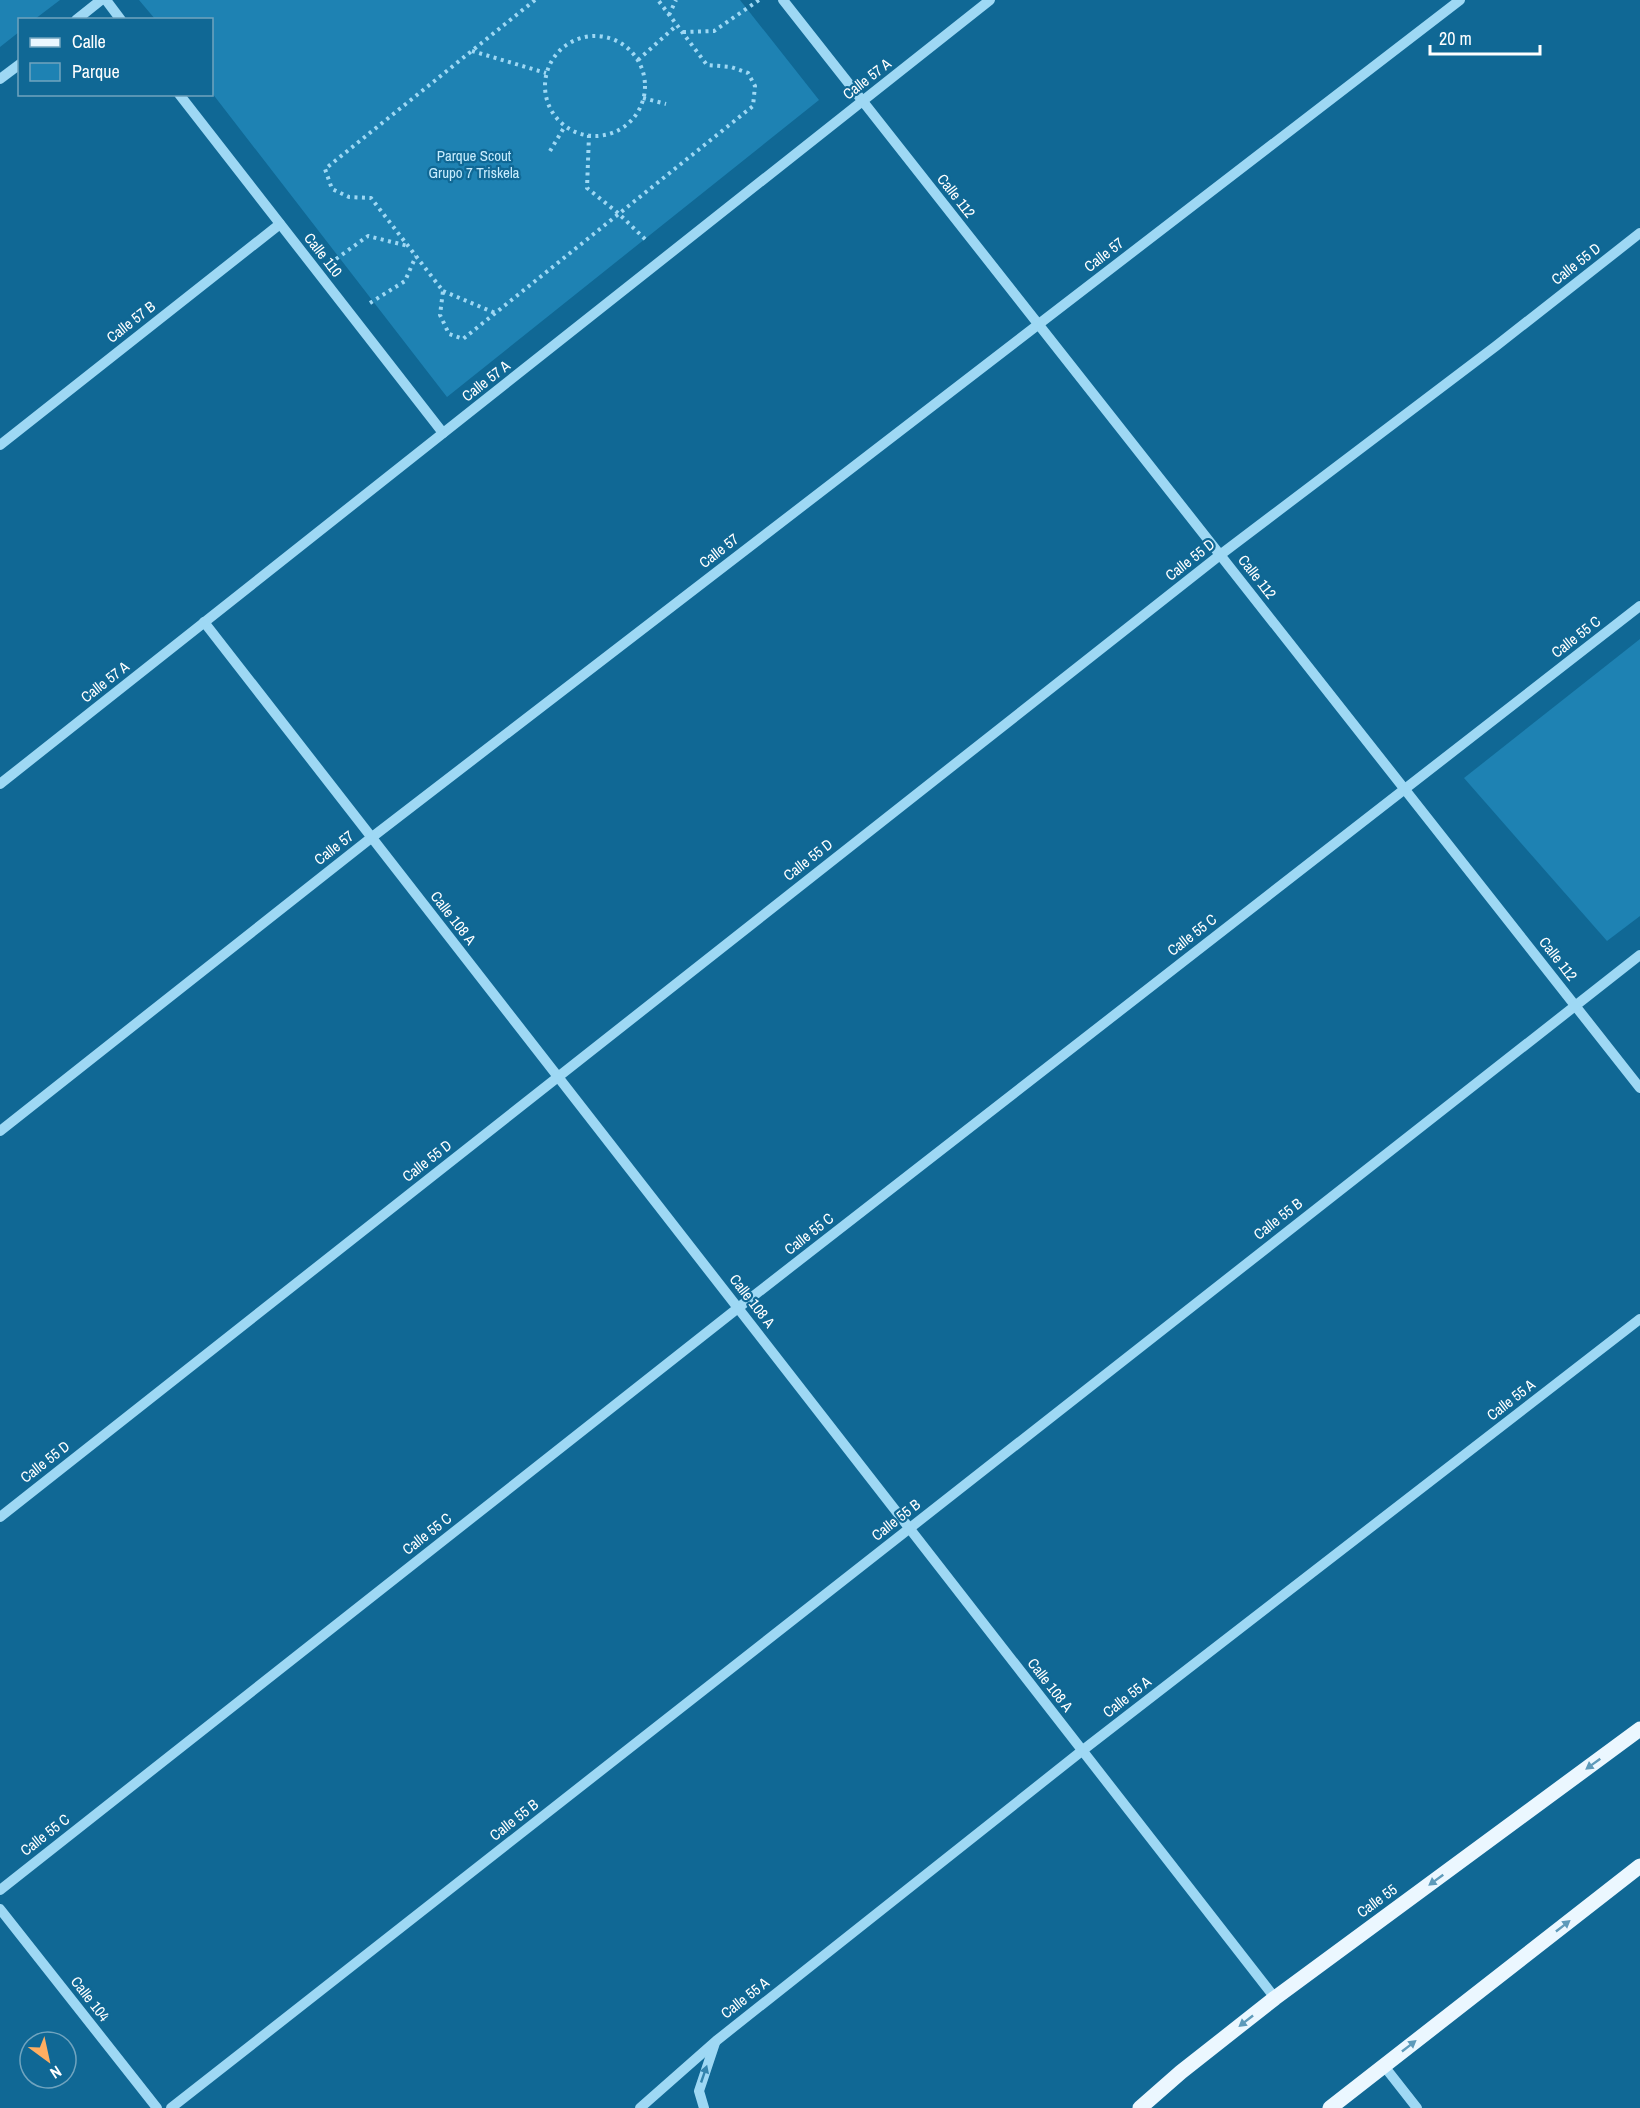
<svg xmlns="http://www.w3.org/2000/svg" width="1640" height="2108" font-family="'Archivo Narrow',sans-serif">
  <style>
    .green { fill: #1e82b3 }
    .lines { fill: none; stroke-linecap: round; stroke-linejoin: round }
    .path { stroke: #9ed8f4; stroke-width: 4; stroke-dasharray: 3 4.5; stroke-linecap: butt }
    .minor { stroke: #9ed8f4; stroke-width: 10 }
    .major { stroke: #ebf7ff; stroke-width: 15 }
    .oneway { fill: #5d9aba }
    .oneway2 { fill: #3484ad }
    .labels { text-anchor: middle; stroke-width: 4.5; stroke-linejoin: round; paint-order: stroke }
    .street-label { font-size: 15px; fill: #fff; stroke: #106895 }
    .park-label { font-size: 15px; fill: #c6ecfe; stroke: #106895 }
  </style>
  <rect width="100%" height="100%" fill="#106895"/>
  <g class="green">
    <path d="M0 0H60L35 19 20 20 19 32 0 47Z"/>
    <path d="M139 0H740L819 100 447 397 212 93V20L155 19Z"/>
    <path d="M1640 639V916L1607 941 1464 778Z"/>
  </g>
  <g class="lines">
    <g class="path">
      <path d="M535 0 325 169 332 189 349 197 371 198 443 291 440 315 449 334 463 339 753 106 755 86 748 73 731 67 707 65 658 0"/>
      <path d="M669 15 676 0"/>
      <path d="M683 32 714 31 759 0"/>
      <circle cx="595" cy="86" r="50"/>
      <path d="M472 51 546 73"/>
      <path d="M638 60 677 25"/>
      <path d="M643 98 666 104"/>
      <path d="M589 135 587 188 618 213 647 241"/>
      <path d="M550 151 565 126"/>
      <path d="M336 259 368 236 408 246"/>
      <path d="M443 291 495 313"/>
      <path d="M370 303 405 281 416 256"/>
    </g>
    <g class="minor">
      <path d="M106 0 121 20"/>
      <path d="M783 0 1640 1088"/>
      <path d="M76 20 101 0"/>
      <path d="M0 79 20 64"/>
      <path d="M179 94 443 433"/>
      <path d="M0 445 280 224"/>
      <path d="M204 622 1275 1998"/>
      <path d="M0 784 990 0"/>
      <path d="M0 1131 371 838 1460 0"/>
      <path d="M0 1517 1220 555 1496 346 1640 233"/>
      <path d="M0 1890 738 1308 1640 606"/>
      <path d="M0 1909 157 2108"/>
      <path d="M1384 2066 1417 2108"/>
      <path d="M171 2108 1640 955"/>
      <path d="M640 2108 716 2041 1083 1750 1640 1319"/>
      <path d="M704 2108 699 2091 715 2043"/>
    </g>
    <g class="major">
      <path d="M1140 2108 1181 2072 1275 1998 1640 1729"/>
      <path d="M1330 2108 1640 1866"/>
    </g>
  </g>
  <defs><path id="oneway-solid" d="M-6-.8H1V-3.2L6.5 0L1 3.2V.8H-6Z" transform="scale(1.5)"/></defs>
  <g class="oneway">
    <use href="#oneway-solid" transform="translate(1593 1764) rotate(144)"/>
    <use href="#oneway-solid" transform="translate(1436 1880) rotate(144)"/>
    <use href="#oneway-solid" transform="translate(1563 1926) rotate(-38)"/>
    <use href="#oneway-solid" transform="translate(1246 2021) rotate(142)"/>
    <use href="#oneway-solid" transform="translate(1409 2046) rotate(-38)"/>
  </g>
  <use class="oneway2" href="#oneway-solid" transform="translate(704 2074) rotate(-71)"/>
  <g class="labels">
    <g class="street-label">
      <text transform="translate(867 79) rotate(-38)" y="5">Calle 57 A</text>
      <text transform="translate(956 196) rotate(52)" y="5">Calle 112</text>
      <text transform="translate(323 255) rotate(52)" y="5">Calle 110</text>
      <text transform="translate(1104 255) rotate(-38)" y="5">Calle 57</text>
      <text transform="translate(1576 264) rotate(-38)" y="5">Calle 55 D</text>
      <text transform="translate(131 322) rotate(-38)" y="5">Calle 57 B</text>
      <text transform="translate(486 381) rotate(-38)" y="5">Calle 57 A</text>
      <text transform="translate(719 551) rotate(-38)" y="5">Calle 57</text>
      <text transform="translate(1190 560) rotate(-38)" y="5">Calle 55 D</text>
      <text transform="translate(1257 577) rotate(52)" y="5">Calle 112</text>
      <text transform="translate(1576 637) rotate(-38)" y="5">Calle 55 C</text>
      <text transform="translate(105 682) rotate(-38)" y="5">Calle 57 A</text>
      <text transform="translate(334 848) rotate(-38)" y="5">Calle 57</text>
      <text transform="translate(808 860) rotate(-38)" y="5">Calle 55 D</text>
      <text transform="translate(453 918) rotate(52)" y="5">Calle 108 A</text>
      <text transform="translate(1192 935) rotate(-38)" y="5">Calle 55 C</text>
      <text transform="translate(1558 959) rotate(52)" y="5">Calle 112</text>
      <text transform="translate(427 1161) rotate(-38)" y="5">Calle 55 D</text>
      <text transform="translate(1278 1219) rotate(-38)" y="5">Calle 55 B</text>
      <text transform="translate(809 1234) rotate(-38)" y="5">Calle 55 C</text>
      <text transform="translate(752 1301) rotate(52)" y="5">Calle 108 A</text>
      <text transform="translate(1511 1400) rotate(-38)" y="5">Calle 55 A</text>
      <text transform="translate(45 1462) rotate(-38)" y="5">Calle 55 D</text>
      <text transform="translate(896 1520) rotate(-38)" y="5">Calle 55 B</text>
      <text transform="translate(427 1534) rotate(-38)" y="5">Calle 55 C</text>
      <text transform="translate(1050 1685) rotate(52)" y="5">Calle 108 A</text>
      <text transform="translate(1127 1697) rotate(-38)" y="5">Calle 55 A</text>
      <text transform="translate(514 1820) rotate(-38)" y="5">Calle 55 B</text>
      <text transform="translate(45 1835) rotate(-38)" y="5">Calle 55 C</text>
      <text transform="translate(1377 1901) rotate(-36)" y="5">Calle 55</text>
      <text transform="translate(745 1998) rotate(-38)" y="5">Calle 55 A</text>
      <text transform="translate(90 1999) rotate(52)" y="5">Calle 104</text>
    </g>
    <g class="park-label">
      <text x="474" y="161">Parque Scout<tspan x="474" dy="17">Grupo 7 Triskela</tspan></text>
    </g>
  </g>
  <rect x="18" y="18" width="195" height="78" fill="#106895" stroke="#70a4bf" stroke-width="1.5"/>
  <rect x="30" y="38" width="30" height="9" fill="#ebf7ff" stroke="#70a4bf" stroke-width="1.5"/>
  <text x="72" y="48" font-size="18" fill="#ffffff">Calle</text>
  <rect x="30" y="63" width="30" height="18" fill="#1e82b3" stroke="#70a4bf" stroke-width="1.5"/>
  <text x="72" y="78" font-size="18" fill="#ffffff">Parque</text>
  <g transform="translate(48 2060) rotate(147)"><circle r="28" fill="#106895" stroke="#70a4bf" stroke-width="1.5"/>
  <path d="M0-4.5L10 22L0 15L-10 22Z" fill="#ffae61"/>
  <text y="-9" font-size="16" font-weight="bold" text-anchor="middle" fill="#ffffff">N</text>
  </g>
  <path d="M1430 45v9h110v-9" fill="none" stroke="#ffffff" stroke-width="3"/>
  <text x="1439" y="45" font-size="18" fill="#ffffff" stroke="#106895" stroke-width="4.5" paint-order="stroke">20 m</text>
</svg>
